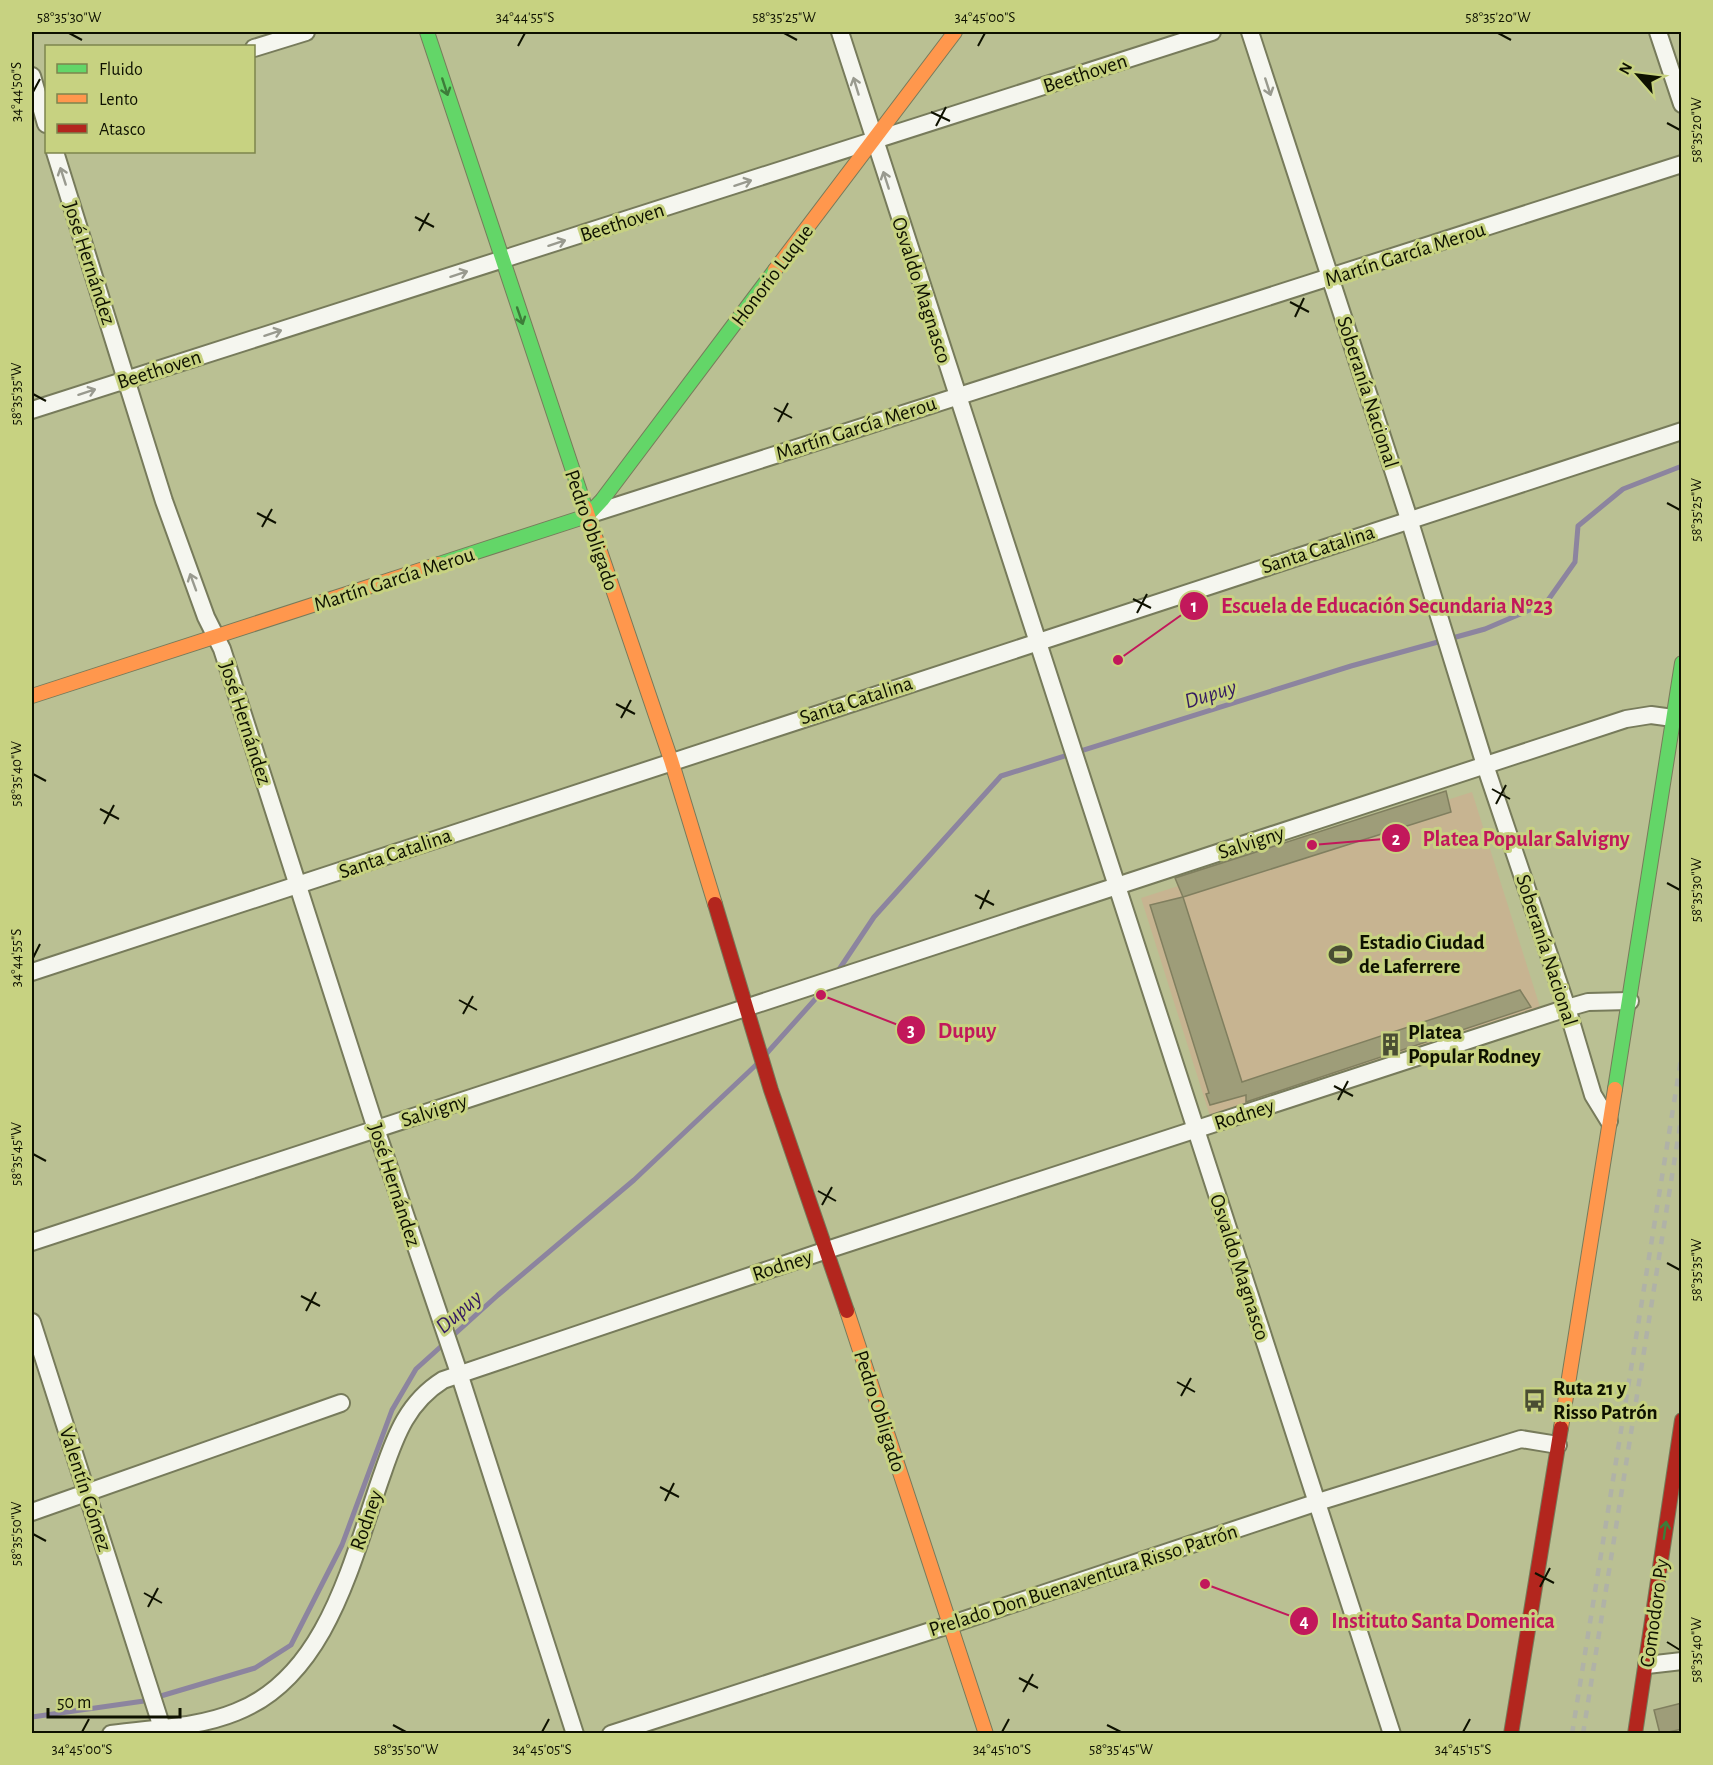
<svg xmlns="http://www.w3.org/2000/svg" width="1713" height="1765" font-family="'Alegreya Sans',sans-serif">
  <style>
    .green { fill: #c7b491 }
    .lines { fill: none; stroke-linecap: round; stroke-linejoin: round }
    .stream { stroke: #8c849f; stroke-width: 5 }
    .building { fill: #9e9d79; stroke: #807f5f; stroke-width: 1.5 }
    .street-casing { stroke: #777b5b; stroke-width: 20 }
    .fast-casing { stroke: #777b5b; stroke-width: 16 }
    .slow-casing { stroke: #777b5b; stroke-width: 16 }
    .jam-casing { stroke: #777b5b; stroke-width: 16 }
    .street { stroke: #f5f6ef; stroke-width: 16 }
    .fast { stroke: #63d668; stroke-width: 14 }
    .slow { stroke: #ff974d; stroke-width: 14 }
    .jam { stroke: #b3261e; stroke-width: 14 }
    .rail { stroke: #b0b2a7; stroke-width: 4.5; stroke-dasharray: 8 8; stroke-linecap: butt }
    .oneway { stroke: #999a8f }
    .oneway2 { stroke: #3d7d39 }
    .ticks { fill: none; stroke: #0e1100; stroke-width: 2 }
    .labels { text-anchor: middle; stroke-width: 6; stroke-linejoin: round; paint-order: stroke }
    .street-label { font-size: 21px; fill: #0e1100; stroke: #c7d281 }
    .poi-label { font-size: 21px; font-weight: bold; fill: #0e1100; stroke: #c7d281; text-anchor: start }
    .water-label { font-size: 22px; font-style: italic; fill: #341a62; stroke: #c7d281 }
    .leader { fill: none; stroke: #c2185b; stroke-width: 2 }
    .callout-dot { fill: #c2185b; stroke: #c7d281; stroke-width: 2 }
    .mark-label { font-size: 18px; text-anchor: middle; font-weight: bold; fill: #fff }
    .callout-label { font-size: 22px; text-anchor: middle; font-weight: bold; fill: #c2185b; stroke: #c7d281; stroke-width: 6; stroke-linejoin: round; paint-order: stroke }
    .neatline { fill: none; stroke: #0e1100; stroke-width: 2 }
    .ticks-label { font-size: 15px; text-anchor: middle; fill: #0e1100 }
  </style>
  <rect width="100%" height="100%" fill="#bac093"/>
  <path class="green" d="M1472 792 1541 1010 1210 1116 1141 898Z"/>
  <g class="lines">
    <g class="stream">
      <path d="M836 974 874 917 1001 776 1351 666 1485 629 1546 603 1575 562 1578 526 1623 489 1682 466"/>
      <path d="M767 1053 827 986"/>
      <path d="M32 1717 144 1701 255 1668 291 1645 342 1545 392 1410 416 1369 498 1295 634 1180 757 1064"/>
    </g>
  </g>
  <g class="building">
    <path d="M1446 791 1451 812 1183 897 1175 878Z"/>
    <path d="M1183 897 1242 1082 1520 990 1531 1007 1246 1102V1095L1210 1105 1206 1094 1209 1093 1150 905Z"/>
    <path d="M1682 1703V1729L1660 1734 1654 1710Z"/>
  </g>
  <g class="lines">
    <defs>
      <g id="street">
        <path d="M840 32 1392 1734"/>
        <path d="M1250 32 1409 519 1485 765 1567 1008 1593 1095 1609 1121"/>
        <path d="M1658 32 1682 104"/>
        <path d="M254 48 306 32"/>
        <path d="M32 76 46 124"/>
        <path d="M55 152 164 501 206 617 222 649 376 1129 459 1373 575 1734"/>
        <path d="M32 410 1212 32"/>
        <path d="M588 515 1682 164"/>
        <path d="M32 972 1682 431"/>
        <path d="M32 1242 1626 719 1651 715 1673 718"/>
        <path d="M32 1322 164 1734"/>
        <path d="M32 1512 341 1403"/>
        <path d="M1647 1665 1682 1661"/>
        <path d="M111 1734C153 1728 197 1728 236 1712 329 1676 353 1555 383 1472 396 1434 408 1402 443 1380L827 1250 1567 1008 1588 1002 1630 1001"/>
        <path d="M611 1734 949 1625 1318 1502 1521 1439 1558 1445"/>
      </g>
      <g id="fast">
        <path d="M427 32 585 507"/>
        <path d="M439 564 587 516 602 500 775 270"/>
        <path d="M1615 1089 1682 663"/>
      </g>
      <g id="slow">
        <path d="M775 270 955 32"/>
        <path d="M585 507 671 760 715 904"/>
        <path d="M32 696 439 564"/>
        <path d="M847 1311 986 1734"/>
        <path d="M1561 1428 1615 1089"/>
      </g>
      <g id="jam">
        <path d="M715 904 771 1090 847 1311"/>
        <path d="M1511 1734 1561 1428"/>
        <path d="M1635 1734 1682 1420"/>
      </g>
    </defs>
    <use href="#street" class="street-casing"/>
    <use href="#fast" class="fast-casing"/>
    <use href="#slow" class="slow-casing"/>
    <use href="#jam" class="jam-casing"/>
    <use href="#street" class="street"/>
    <use href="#fast" class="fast"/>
    <use href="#slow" class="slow"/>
    <use href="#jam" class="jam"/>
    <g class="rail">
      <path d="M1572 1734 1682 1053"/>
      <path d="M1583 1734 1682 1113"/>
    </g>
  </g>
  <defs><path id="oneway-shaft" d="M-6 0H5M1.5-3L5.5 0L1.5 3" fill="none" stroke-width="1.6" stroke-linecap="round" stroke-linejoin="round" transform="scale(1.5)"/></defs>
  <g class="oneway">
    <use href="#oneway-shaft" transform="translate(856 86) rotate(-107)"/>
    <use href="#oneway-shaft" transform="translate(1268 87) rotate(72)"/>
    <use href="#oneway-shaft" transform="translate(63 176) rotate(-108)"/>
    <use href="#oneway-shaft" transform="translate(886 180) rotate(-108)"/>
    <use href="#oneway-shaft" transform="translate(743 183) rotate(-18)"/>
    <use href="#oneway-shaft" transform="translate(557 243) rotate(-18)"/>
    <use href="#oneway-shaft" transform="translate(459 274) rotate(-18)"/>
    <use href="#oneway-shaft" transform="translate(273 333) rotate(-18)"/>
    <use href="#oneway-shaft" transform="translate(87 392) rotate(-18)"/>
    <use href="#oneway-shaft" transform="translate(193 582) rotate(-110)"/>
  </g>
  <g class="oneway2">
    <use href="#oneway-shaft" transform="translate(445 87) rotate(72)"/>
    <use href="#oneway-shaft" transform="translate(520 316) rotate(71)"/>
    <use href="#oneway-shaft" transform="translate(1665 1530) rotate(-82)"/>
  </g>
  <path class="ticks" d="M69 33 82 40M784 33 797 40M1498 33 1511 40M518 46 525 33M978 46 985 33M33 92 40 79M931 112 950 121M1667 123 1680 130M936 126 946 107M415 217 434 227M419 231 429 213M1290 302 1309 312M1295 317 1304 298M33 394 46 401M774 408 792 418M778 422 788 403M1667 503 1680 510M257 513 276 523M262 527 272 509M1133 599 1151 608M1137 613 1147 594M616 704 635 714M621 718 631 700M33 774 46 781M1492 789 1510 799M1496 804 1506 785M100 809 119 819M104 824 114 805M1667 883 1680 890M975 895 994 905M980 909 989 890M33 958 40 944M459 1000 477 1010M463 1014 473 996M1334 1086 1353 1096M1338 1100 1348 1081M33 1154 46 1161M818 1191 836 1201M822 1205 832 1187M1667 1263 1680 1270M301 1296 320 1306M306 1311 316 1292M1177 1382 1195 1392M1181 1396 1191 1378M660 1487 679 1497M665 1501 674 1483M33 1534 46 1541M1535 1573 1554 1583M1540 1587 1550 1568M144 1593 162 1603M148 1607 158 1588M1667 1642 1680 1650M1019 1678 1038 1688M1023 1692 1033 1674M393 1725 406 1732M1107 1725 1121 1732M82 1732 89 1719M542 1732 549 1719M1002 1732 1009 1719M1463 1732 1470 1719"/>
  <defs>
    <symbol id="stadium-bare" viewBox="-9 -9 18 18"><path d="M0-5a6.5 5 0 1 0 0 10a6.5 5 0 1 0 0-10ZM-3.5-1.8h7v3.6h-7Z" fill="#4a4e33" stroke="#c7d281" stroke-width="2.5" paint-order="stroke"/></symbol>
    <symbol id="building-bare" viewBox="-9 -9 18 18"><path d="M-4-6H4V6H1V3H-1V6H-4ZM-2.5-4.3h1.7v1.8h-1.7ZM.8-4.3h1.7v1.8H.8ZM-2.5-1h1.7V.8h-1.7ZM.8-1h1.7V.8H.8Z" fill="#4a4e33" stroke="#c7d281" stroke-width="2.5" paint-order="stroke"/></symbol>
    <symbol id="bus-bare" viewBox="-9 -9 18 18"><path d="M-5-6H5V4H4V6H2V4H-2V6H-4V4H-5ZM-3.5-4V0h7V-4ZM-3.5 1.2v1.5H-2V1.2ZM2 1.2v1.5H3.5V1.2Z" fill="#4a4e33" stroke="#c7d281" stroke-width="2.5" paint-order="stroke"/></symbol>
  </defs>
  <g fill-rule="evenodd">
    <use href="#stadium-bare" x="1324" y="938" width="33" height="33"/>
    <use href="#building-bare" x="1374" y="1028" width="33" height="33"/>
    <use href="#bus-bare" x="1518" y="1384" width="33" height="33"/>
  </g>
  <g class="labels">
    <g class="street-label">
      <text transform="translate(1085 73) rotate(-18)" y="7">Beethoven</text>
      <text transform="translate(622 222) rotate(-18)" y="7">Beethoven</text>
      <text transform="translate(1405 254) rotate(-18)" y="7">Martín García Merou</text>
      <text transform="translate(90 263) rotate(72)" y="7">José Hernández</text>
      <text transform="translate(772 275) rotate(-53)" y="7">Honorio Luque</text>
      <text transform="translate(922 290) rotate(72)" y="7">Osvaldo Magnasco</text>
      <text transform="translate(159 369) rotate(-18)" y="7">Beethoven</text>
      <text transform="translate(1368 392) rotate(72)" y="7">Soberanía Nacional</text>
      <text transform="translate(856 428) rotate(-18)" y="7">Martín García Merou</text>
      <text transform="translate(592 530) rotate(71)" y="7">Pedro Obligado</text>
      <text transform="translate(1318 549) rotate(-18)" y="7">Santa Catalina</text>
      <text transform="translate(394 579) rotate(-18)" y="7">Martín García Merou</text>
      <text transform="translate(856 700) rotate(-18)" y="7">Santa Catalina</text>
      <text transform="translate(246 723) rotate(72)" y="7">José Hernández</text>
      <text transform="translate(1251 842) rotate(-18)" y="7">Salvigny</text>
      <text transform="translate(395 853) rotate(-19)" y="7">Santa Catalina</text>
      <text transform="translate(1547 950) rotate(72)" y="7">Soberanía Nacional</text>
      <text transform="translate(434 1110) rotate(-18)" y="7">Salvigny</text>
      <text transform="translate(1244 1114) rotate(-18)" y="7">Rodney</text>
      <text transform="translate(395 1185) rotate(72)" y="7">José Hernández</text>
      <text transform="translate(782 1265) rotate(-18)" y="7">Rodney</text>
      <text transform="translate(1240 1267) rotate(72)" y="7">Osvaldo Magnasco</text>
      <text transform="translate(880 1411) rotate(72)" y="7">Pedro Obligado</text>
      <text transform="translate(86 1489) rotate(72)" y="7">Valentín Gómez</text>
      <text transform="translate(366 1520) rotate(-71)" y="7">Rodney</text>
      <text transform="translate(1083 1580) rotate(-18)" y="7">Prelado Don Buenaventura Risso Patrón</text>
      <text transform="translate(1654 1613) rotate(-82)" y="7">Comodoro Py</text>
    </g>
    <g class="poi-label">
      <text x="1359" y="949">Estadio Ciudad<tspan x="1359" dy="24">de Laferrere</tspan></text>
      <text x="1408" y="1039">Platea<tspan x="1408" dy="24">Popular Rodney</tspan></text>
      <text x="1553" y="1395">Ruta 21 y<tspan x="1553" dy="24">Risso Patrón</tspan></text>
    </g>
    <g class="water-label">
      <text transform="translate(1210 693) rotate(-17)" y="8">Dupuy</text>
      <text transform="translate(458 1311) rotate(-41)" y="8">Dupuy</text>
    </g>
  </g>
  <path class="leader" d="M1118 660L1194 606M1312 845L1396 838M821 995L911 1030M1205 1584L1304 1621"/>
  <g class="callout-dot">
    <circle cx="1118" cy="660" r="6"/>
    <circle cx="1312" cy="845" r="6"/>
    <circle cx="821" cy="995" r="6"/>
    <circle cx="1205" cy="1584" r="6"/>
    <circle cx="1194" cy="606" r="15"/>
    <circle cx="1396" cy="838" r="15"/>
    <circle cx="911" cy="1030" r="15"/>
    <circle cx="1304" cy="1621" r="15"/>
  </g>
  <g class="mark-label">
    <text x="1194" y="612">1</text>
    <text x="1396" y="845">2</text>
    <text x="911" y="1036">3</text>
    <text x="1304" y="1627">4</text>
  </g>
  <g class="callout-label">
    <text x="1387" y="613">Escuela de Educación Secundaria Nº23</text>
    <text x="1526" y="846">Platea Popular Salvigny</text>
    <text x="967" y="1038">Dupuy</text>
    <text x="1443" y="1628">Instituto Santa Domenica</text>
  </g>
  <rect width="1713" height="1765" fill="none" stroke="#c7d281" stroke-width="66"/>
  <rect x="45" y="45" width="210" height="108" fill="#c7d281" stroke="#7d854d" stroke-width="1.5"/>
  <rect x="57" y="64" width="30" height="9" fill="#63d668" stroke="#7d854d" stroke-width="1.5"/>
  <text x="99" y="75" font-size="18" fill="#0e1100">Fluido</text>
  <rect x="57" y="94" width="30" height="9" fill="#ff974d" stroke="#7d854d" stroke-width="1.5"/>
  <text x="99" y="105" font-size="18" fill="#0e1100">Lento</text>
  <rect x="57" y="124" width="30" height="9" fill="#b3261e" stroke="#7d854d" stroke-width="1.5"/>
  <text x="99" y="135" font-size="18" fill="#0e1100">Atasco</text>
  <g transform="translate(1638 75) rotate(298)" stroke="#c7d281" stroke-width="4.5" paint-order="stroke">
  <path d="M0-4.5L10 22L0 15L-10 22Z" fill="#0e1100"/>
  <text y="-9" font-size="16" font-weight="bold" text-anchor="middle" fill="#0e1100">N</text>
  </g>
  <path d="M48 1708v9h132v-9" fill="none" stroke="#0e1100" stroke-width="3"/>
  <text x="57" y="1708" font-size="18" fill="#0e1100" stroke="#c7d281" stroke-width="4.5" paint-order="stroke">50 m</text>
  <rect x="33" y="33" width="1647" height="1699" class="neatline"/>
  <g class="ticks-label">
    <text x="69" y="22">58°35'30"W</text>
    <text x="525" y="22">34°44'55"S</text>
    <text x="784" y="22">58°35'25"W</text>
    <text x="985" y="22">34°45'00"S</text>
    <text x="1498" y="22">58°35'20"W</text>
    <text transform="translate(16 92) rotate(-90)" y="5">34°44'50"S</text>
    <text transform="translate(1696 130) rotate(-90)" y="5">58°35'20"W</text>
    <text transform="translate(16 394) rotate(-90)" y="5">58°35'35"W</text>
    <text transform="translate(1696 510) rotate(-90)" y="5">58°35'25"W</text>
    <text transform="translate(16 774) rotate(-90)" y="5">58°35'40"W</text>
    <text transform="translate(1696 890) rotate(-90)" y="5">58°35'30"W</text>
    <text transform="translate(16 958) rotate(-90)" y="5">34°44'55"S</text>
    <text transform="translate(16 1154) rotate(-90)" y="5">58°35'45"W</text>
    <text transform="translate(1696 1270) rotate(-90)" y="5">58°35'35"W</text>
    <text transform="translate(16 1534) rotate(-90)" y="5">58°35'50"W</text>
    <text transform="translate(1696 1650) rotate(-90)" y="5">58°35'40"W</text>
    <text x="82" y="1754">34°45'00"S</text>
    <text x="406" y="1754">58°35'50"W</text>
    <text x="542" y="1754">34°45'05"S</text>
    <text x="1002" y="1754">34°45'10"S</text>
    <text x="1121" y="1754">58°35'45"W</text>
    <text x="1463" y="1754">34°45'15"S</text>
  </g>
</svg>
